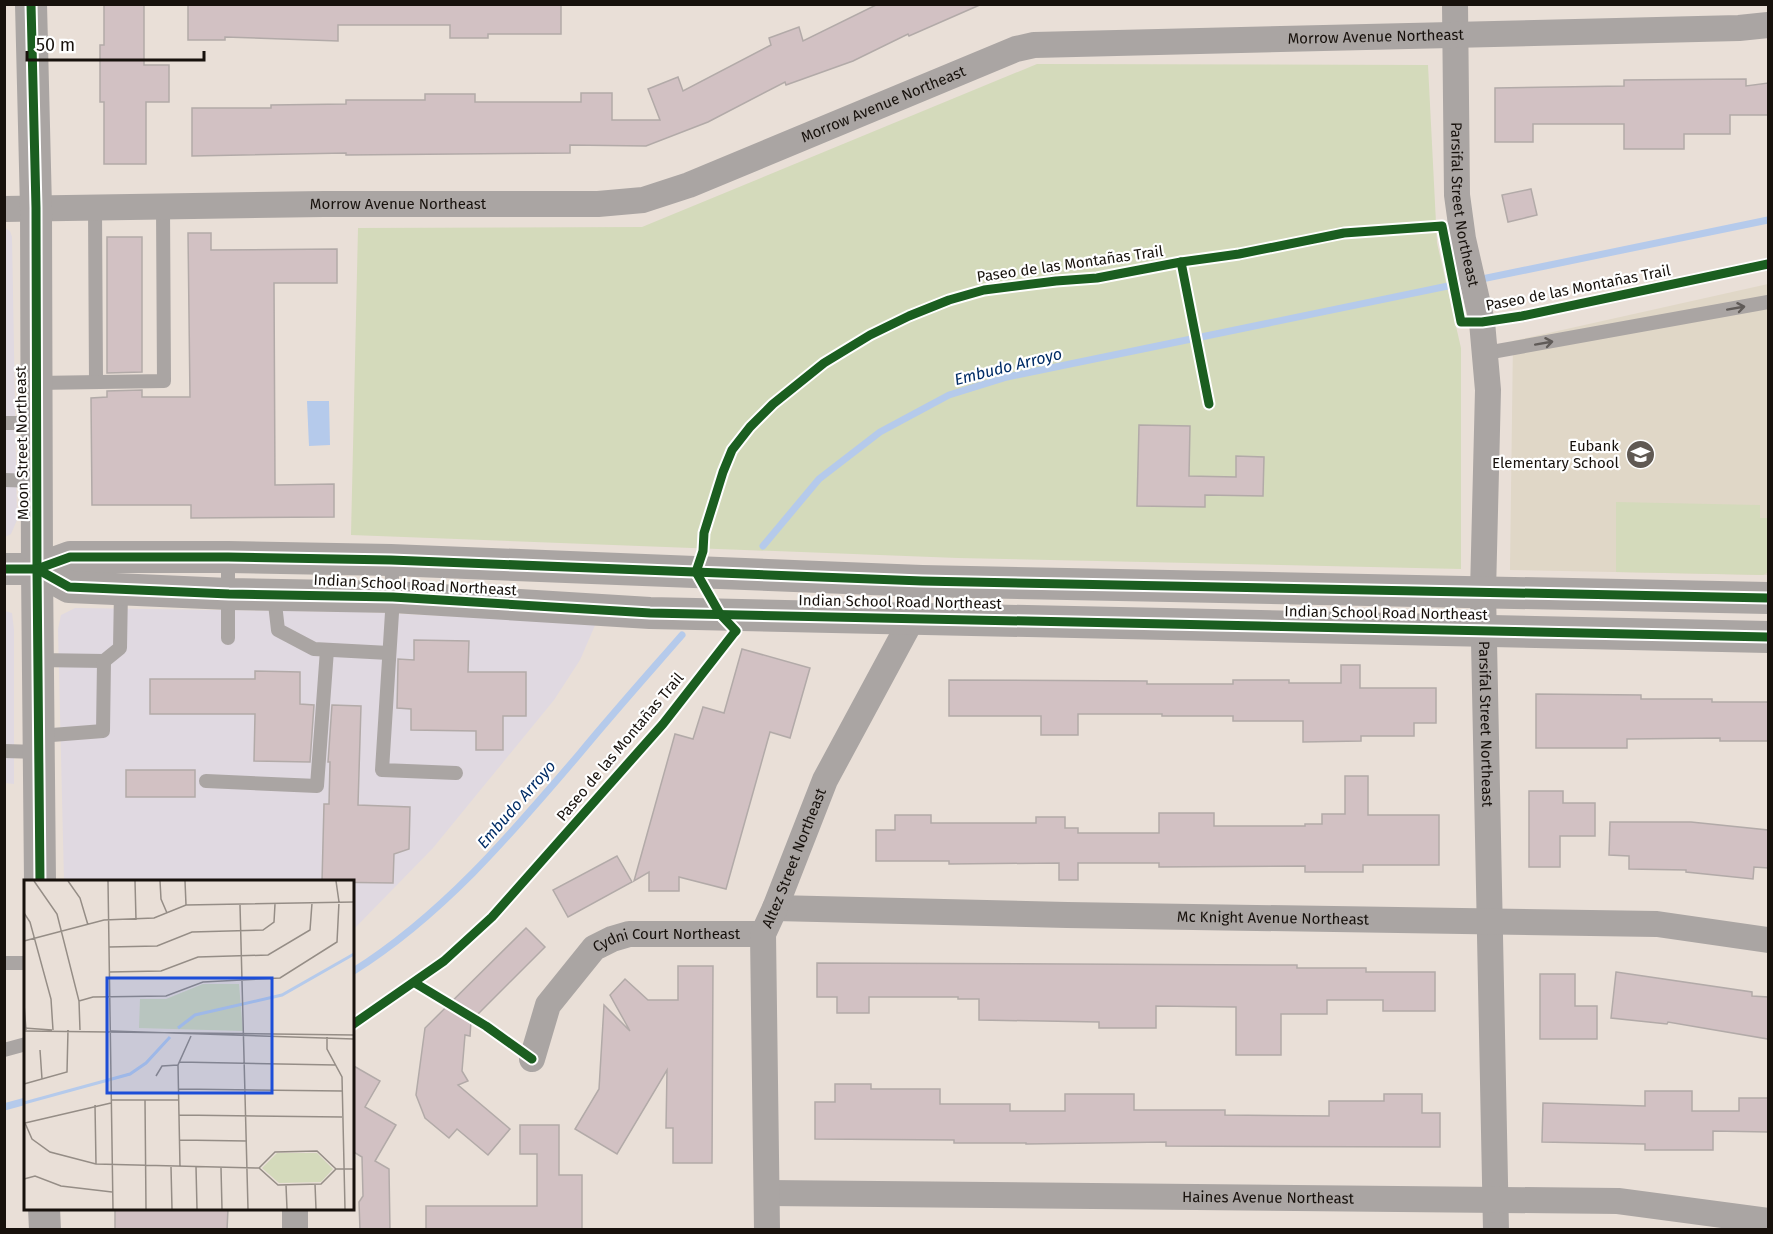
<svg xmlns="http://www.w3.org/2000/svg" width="1773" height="1234" font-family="'Fira Sans',sans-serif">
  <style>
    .commercial { fill: #e0d9e1 }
    .education { fill: #e0d7c7 }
    .green { fill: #d4dabb }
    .water { fill: #b5caeb }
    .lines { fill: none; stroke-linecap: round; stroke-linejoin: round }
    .stream { stroke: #b5caeb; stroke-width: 7 }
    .building { fill: #d2c1c3; stroke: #b2aaa8; stroke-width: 1.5 }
    .service { stroke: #aaa5a3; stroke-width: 14 }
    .minor { stroke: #aaa5a3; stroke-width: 26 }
    .tertiary { stroke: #aaa5a3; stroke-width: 32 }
    .cycleway-casing { stroke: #fff; stroke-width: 13 }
    .cycleway { stroke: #1b5e20; stroke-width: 9 }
    .oneway { stroke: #605b58 }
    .labels { text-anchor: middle; stroke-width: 4.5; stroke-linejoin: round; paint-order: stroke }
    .street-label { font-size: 15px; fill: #17110c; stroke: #fff }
    .poi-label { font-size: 15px; fill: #17110c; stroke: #fff; text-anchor: end }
    .water-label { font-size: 16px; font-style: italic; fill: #002c65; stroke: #fff }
    .inset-river { fill: none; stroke: #b5caeb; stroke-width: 3 }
    .inset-road { fill: none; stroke: #958d86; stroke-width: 1.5 }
    .view { fill: #1d4ed8; fill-opacity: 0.15; stroke: #1d4ed8; stroke-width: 3 }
    .inset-edge { fill: none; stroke: #17110c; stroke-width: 3 }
  </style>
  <rect width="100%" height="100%" fill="#e9dfd7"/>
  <g class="commercial">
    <path d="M5 228 10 231 12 237 17 520 11 534 5 537Z"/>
    <path d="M75 608 362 612 596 623 580 660 554 700 433 848 353 930 352 882 64 881 58 629 61 615Z"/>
    <path d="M5 611 12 613 14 630V784L5 783Z"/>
  </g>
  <path class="education" d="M1768 284V575L1510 570 1513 341Z"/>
  <g class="green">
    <path d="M1037 64 1428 65 1437 243 1461 348V569L958 558 351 535 358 228 642 227Z"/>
    <path d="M1616 502 1760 505V518H1768V572L1763 575 1616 572Z"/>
  </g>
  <path class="water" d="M307 401H329L330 445 309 446Z"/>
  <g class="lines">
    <g class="stream">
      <path d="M763 546 819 479 880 432 949 395 1007 377 1768 220"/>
      <path d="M352 972C443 915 512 833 581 752 614 712 648 674 682 635"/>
      <path d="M4 1107 26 1101"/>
    </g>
  </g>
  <g class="building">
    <path d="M104 4H144V65H169V102H146V164H104V102H100V45H104Z"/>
    <path d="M188 4H561V34H488V38H450V25H338V41L225 37V40H188Z"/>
    <path d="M878 4H982L909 36 908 34 853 61 786 85 785 82 708 122 646 146 570 145V153L346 155V153L192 156V108H271V105L346 104V100H425V94H475V102H581V93H612V120H660L648 89 678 77 683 91 771 45 769 38 799 27 803 41Z"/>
    <path d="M1746 79V86L1768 83V115H1730V134H1684V149H1624V124H1533V142H1495V88L1624 86V80Z"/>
    <path d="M1531 189 1537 215 1508 222 1502 195Z"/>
    <path d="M188 233H211V250L337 249V283H274L275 485 334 484V517L191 518V505H92L91 398 107 397V391L142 390V397H190Z"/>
    <path d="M107 237H142V372L107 373Z"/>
    <path d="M1139 425 1190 426 1189 476 1236 477V456L1264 457 1263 496 1205 495V507L1137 506Z"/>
    <path d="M414 640 469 641 468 672H526V716H503V750H476V731L411 730V709L397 708 398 663V659L414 660Z"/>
    <path d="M742 649 810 668 790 738 770 732 726 889 679 877V891H649V872L634 881 675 734 693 739 703 707 724 713Z"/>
    <path d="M1341 665H1360V688H1436V723H1414V736H1361V741L1303 742V721H1233V716H1162V714H1078V735H1041V716H949V680L1147 681V684H1233V680H1289V683H1341Z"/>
    <path d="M255 671 300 672V704L314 705 310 762 254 761 255 714H150V679H255Z"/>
    <path d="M1536 694 1641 695V699H1712V702H1768V741H1720V738L1627 739V748H1536Z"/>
    <path d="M332 705 361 706 358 805 410 807 409 849 394 854 393 883 322 882 324 804H329L330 762H328Z"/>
    <rect x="126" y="770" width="69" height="27"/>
    <path d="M1345 776H1368V815H1439V865H1363V872H1305V866L1159 867V863H1078V880H1059V863L949 864V861H876V830H895V815H931V823H1036V817H1065V828H1078V833H1159V813H1214V826H1305V824H1322V814H1345Z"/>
    <path d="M1529 791H1563V803H1595V836H1560V867H1529Z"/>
    <path d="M1610 822H1691L1768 830V868L1754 867 1753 879 1686 872V870L1629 869V856L1609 855Z"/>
    <path d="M617 856 632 882 568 917 553 890Z"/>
    <path d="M526 928 545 947 471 1021 470 1036 465 1035 462 1071 468 1081 458 1085 510 1129 488 1155 457 1129 449 1138 425 1118 416 1095 425 1028Z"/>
    <path d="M817 963 1297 965V968H1366V972H1435V1011H1383V1000H1327V1014H1281V1055H1236V1007L1156 1006V1028H1099V1022L979 1020V999H958V997H869V1013H837V997H817Z"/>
    <path d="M678 966H713L712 1163H673V1128H666L667 1070 617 1154 575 1129 599 1089 604 1005 630 1031 610 995 625 979 648 1000H678Z"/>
    <path d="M1616 972 1752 992V996L1768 997V1039L1668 1022 1667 1024 1611 1018Z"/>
    <path d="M1540 974H1575V1006H1597V1039H1540Z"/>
    <path d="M352 1065 380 1081 365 1107 396 1125 375 1161 389 1169 390 1230H360L359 1202 363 1196 362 1157 352 1151Z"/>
    <path d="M835 1084H871V1089H940V1104H1010V1111H1065V1094H1134V1110H1225V1115L1329 1116V1101H1384V1094H1422V1113H1440V1147L1166 1146V1142L1026 1144V1143H954V1140L815 1139V1102H835Z"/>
    <path d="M1645 1091H1692V1111H1739V1098H1768V1132L1713 1131V1150H1645V1144L1542 1142 1543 1103 1645 1106Z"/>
    <path d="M520 1125H559V1175H582V1230H426V1206H537V1154H520Z"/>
    <path d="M115 1209H228L227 1230H115Z"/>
  </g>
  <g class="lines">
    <g class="service">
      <path d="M95 208 96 382"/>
      <path d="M1486 353 1768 302"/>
      <path d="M36 383 164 381 163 207"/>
      <path d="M4 423H37"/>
      <path d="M4 480 37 481"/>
      <path d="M228 557V638"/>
      <path d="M391 560 393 597 382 770 456 773"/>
      <path d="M274 595 278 630 314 649 389 653"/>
      <path d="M38 660 104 661"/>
      <path d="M39 736 103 731 104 661 120 648 121 590"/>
      <path d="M4 751 39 752"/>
      <path d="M206 781 317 786 327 650"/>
      <path d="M4 963H26"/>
      <path d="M4 1050 26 1044"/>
    </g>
    <g class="minor">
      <path id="s1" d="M1455 4 1457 195 1463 239 1482 322 1488 390 1483 592 1496 1230"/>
      <path id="s2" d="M4 209 324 204H598L643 200 689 185 1016 49 1034 45 1739 28 1768 25"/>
      <path id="s3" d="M775 908 1067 915 1657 924 1768 940"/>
      <path id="s4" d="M532 1059 548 1005 594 948 612 939 629 934H763"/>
      <path id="s5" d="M767 1193 1618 1201 1768 1221"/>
      <path d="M295 1230V1208"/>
      <path id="s6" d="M767 1230 763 934 775 908 825 780 913 617 922 581"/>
    </g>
    <g class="tertiary">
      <path d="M31 4 36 208 37 569 40 882"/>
      <path d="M4 569H37L70 557H228L391 560 922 581 1768 598"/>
      <path d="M37 569 69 587 229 594 393 597 650 613 1768 637"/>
      <path d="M44 1208 45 1230"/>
    </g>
    <defs>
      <g id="cycleway">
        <path d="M31 4 36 208 37 569 40 882"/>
        <path d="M1181 262 1209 404"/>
        <path d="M4 569H37L70 557H228L391 560 922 581 1768 598"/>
        <path d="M37 569 69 587 229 594 393 597 650 613 1768 637"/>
        <path d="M415 983 486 1026 532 1059"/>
        <path d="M352 1025 444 961 492 917 663 724 734 633 736 631 720 614 696 572 703 551 704 533 723 472 732 450 750 427 773 404 824 363 870 335 909 316 949 300 984 290 1056 281 1097 278 1181 262 1239 254 1344 233 1442 226 1461 322H1482L1522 316 1768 264"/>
      </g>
    </defs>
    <use href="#cycleway" class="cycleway-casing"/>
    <use href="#cycleway" class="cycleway"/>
  </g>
  <defs><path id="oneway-shaft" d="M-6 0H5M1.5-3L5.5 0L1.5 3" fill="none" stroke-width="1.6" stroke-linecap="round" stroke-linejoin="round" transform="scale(1.5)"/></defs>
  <g class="oneway">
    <use href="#oneway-shaft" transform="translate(1736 308) rotate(-10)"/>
    <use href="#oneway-shaft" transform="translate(1544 343) rotate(-10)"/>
  </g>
  <defs>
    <symbol id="school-disc" viewBox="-11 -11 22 22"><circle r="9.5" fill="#605953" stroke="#fff"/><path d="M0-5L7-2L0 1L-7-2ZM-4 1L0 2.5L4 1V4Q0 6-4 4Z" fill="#fff"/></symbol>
  </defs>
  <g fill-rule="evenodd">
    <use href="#school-disc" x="1624" y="438" width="33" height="33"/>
  </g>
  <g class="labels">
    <g class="street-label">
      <text dy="5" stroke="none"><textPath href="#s2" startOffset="1402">Morrow Avenue Northeast</textPath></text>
      <text dy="5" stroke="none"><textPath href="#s2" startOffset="898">Morrow Avenue Northeast</textPath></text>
      <text dy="5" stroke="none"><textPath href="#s2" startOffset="394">Morrow Avenue Northeast</textPath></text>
      <text dy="5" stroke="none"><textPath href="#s1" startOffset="201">Parsifal Street Northeast</textPath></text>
      <text transform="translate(1070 264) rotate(-8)" y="5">Paseo de las Montañas Trail</text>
      <text transform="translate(1578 288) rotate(-11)" y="5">Paseo de las Montañas Trail</text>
      <text transform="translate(22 443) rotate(-91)" y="5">Moon Street Northeast</text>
      <text transform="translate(415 585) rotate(3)" y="5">Indian School Road Northeast</text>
      <text transform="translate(900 602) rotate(1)" y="5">Indian School Road Northeast</text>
      <text transform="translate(1386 613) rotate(1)" y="5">Indian School Road Northeast</text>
      <text dy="5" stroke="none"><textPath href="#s1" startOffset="723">Parsifal Street Northeast</textPath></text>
      <text transform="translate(620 747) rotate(-50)" y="5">Paseo de las Montañas Trail</text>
      <text dy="5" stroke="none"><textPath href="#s6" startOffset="378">Altez Street Northeast</textPath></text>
      <text dy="5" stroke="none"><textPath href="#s3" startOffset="498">Mc Knight Avenue Northeast</textPath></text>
      <text dy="5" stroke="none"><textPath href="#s4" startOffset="204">Cydni Court Northeast</textPath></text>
      <text dy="5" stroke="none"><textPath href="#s5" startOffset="501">Haines Avenue Northeast</textPath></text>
    </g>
    <g class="poi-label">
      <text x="1619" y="451">Eubank<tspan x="1619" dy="17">Elementary School</tspan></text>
    </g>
    <g class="water-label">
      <text transform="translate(1008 366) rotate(-14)" y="6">Embudo Arroyo</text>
      <text transform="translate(516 804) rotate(-49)" y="6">Embudo Arroyo</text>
    </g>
  </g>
  <g transform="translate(24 880)">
    <rect width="330" height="330" fill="#e9dfd7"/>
    <path d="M179 104H215L219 151 115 148 116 119H142ZM253 273H293L309 289 297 302 255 303 238 288Z" fill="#d4dabb"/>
    <path class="inset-river" d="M154 148 171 135 258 115 330 74M0 223 106 194 122 183 146 157"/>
    <path class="inset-road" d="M10 1 33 34 55 121 56 150M44 1 56 18 64 45M84 1 89 329M111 1 112 40M136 1 137 19 143 33M161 1 162 25M216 25 224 329M0 33 6 42 27 119 29 150M0 61 80 40 130 38 162 25 330 22M85 67 133 66 168 52 239 50 250 42 251 24M85 92 137 91 174 77 244 75 286 50 288 23M55 121 69 117 142 116 179 102 256 98 313 62 315 22 312 1M0 124 2 150M0 148 28 150M0 151 330 155M87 151 330 159M303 157V169L318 197 321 329M16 170 18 199M155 182 311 185M132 196 138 186 154 185M0 204 43 192 44 150M154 209 318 211M87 220H154M121 220 122 329M71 225 72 284M155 235 318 237M1 243 8 259 26 272 72 284 235 288 254 305 297 304 312 289H330M1 243 87 223M155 260 223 261M147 287 148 329M156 287 154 185 167 156M172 287 173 329M197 288 198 329M235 288 251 272 293 271 312 289M0 299 11 296 37 306 88 312M291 304 292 329M262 305 263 329"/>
    <path class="view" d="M83 98H248V213H83Z"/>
    <rect width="330" height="330" class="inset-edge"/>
  </g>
  <rect width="1773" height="1234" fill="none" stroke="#17110c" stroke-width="12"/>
  <path d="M27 51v9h177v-9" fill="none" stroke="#17110c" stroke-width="3"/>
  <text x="36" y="51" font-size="18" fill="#17110c" stroke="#ffffff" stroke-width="4.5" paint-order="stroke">50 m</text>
</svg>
